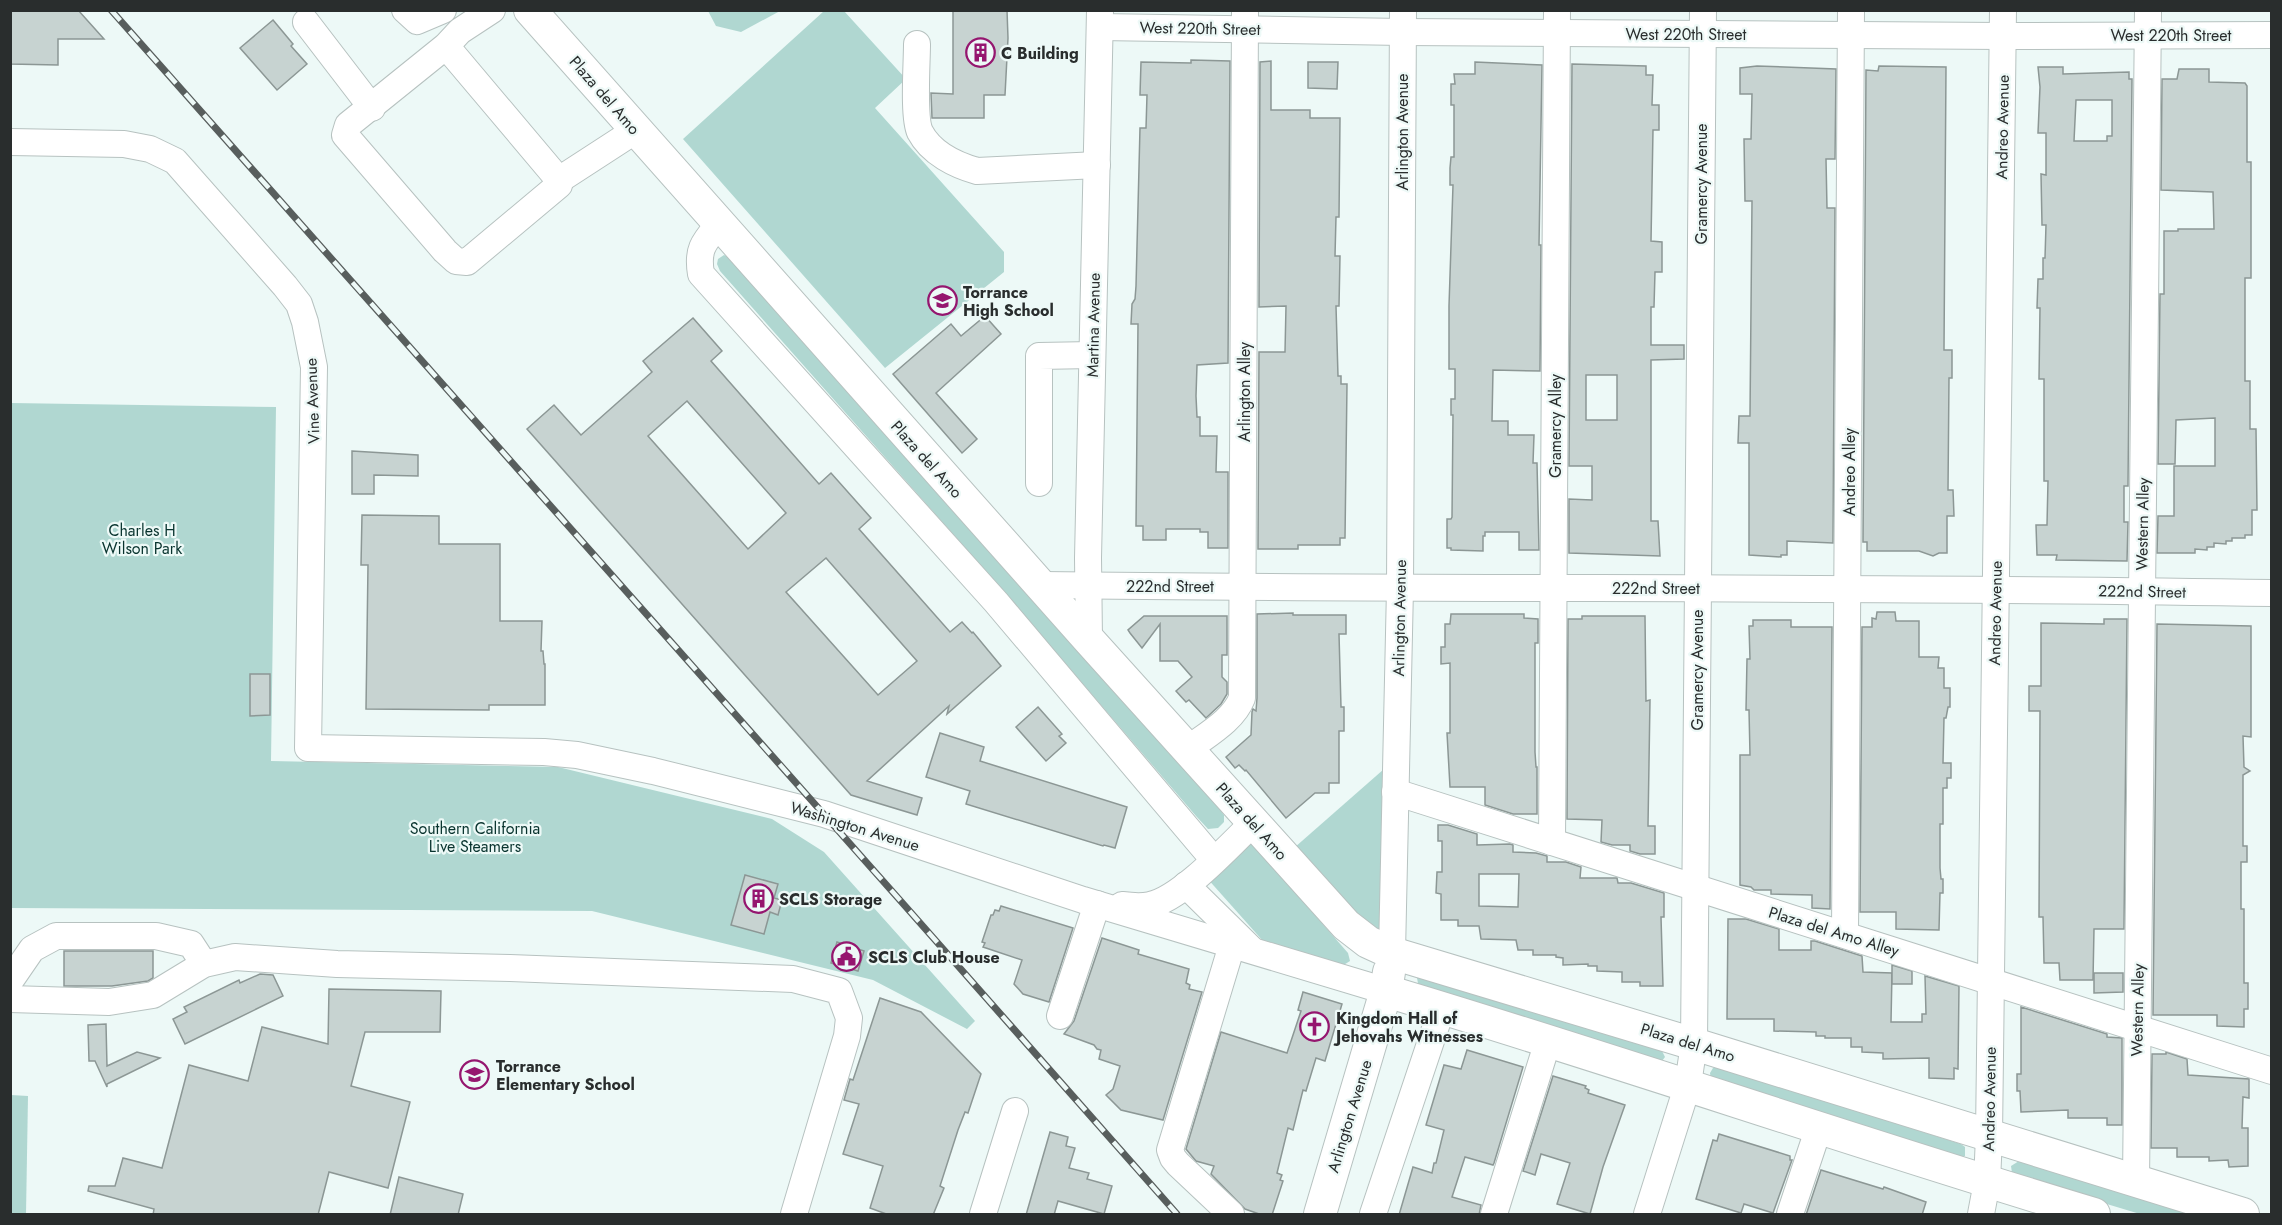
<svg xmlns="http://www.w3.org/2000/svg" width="2282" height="1225" font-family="Jost,sans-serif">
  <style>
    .green { fill: #b0d7d1 }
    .building { fill: #c7d3d1; stroke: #8c9795; stroke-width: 1.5; fill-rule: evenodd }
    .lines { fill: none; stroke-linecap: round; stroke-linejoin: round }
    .minor-casing { stroke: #b7c2c0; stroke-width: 28 }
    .major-casing { stroke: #b7c2c0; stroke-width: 34 }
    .minor { stroke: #fff; stroke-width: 26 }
    .major { stroke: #fff; stroke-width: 32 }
    .rail-casing { stroke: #585e5d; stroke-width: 7 }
    .rail { stroke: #edf9f7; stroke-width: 4.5; stroke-dasharray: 14; stroke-linecap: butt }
    .labels { text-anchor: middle; stroke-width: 4.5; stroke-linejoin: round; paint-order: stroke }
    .street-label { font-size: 16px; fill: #292d2d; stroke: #edf9f7 }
    .poi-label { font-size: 16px; font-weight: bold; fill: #292d2d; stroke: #edf9f7; text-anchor: start }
    .park-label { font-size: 16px; fill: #08332e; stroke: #edf9f7 }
  </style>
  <rect width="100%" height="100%" fill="#edf9f7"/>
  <g class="green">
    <path d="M708 11H780L741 32 716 26Z"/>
    <path d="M824 11H844L906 79 875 108 1004 252V272L885 368 683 139Z"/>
    <path d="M724 255 732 259 1217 806 1224 815V822L1218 828 1208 829 1196 816 999 586 720 271 717 264 718 259Z"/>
    <path d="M11 403 276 407 271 761 558 767 772 819 824 852 975 1021 967 1029 873 980 592 911 11 908Z"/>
    <path d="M1392 762 1389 949 1286 855Z"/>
    <path d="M1251 842 1348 953 1350 961 1342 966 1263 941 1206 877Z"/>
    <path d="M1424 976 1662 1051 1665 1057 1662 1061 1419 989 1417 978Z"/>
    <path d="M1713 1068H1720L1961 1144 1965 1147V1156L1959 1158 1711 1080 1710 1073Z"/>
    <path d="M11 1095 28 1096 26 1214H11Z"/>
    <path d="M2019 1161 2192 1214H2140L2017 1177 2012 1173 2011 1166Z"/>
  </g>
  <g class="building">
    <path d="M10 10H78L104 39H58V65L10 64Z"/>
    <path d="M953 10H1007L1008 38 1005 95H984V118H932L931 93 953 94Z"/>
    <path d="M273 20 293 44 291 46 307 64 277 90 240 48Z"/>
    <path d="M1191 60 1230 61 1228 363 1197 365 1196 396 1197 417H1200V436H1217L1216 472H1228V548H1208V532H1200V529H1166V540H1143V526H1136L1138 324H1131L1132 304 1135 299 1136 286 1140 128H1146L1147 95H1140L1141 62 1191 63Z"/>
    <path d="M1271 61V110H1310V118H1340L1339 217H1336L1335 256H1340L1339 306H1336L1338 376H1341V384H1347L1345 538H1340V545H1298V549H1258L1259 352H1285L1286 306 1259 307 1260 62Z"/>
    <path d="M1308 62H1338L1337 89 1308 88Z"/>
    <path d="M1475 62 1542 65 1539 245H1541L1540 371 1493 370 1492 421H1508V435H1534L1533 463H1537L1539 550H1519V532H1485V536H1483V551L1451 550V548H1447V519H1451L1452 517 1453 415H1451V399H1455V369H1449V306L1453 185H1450V168L1451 157H1454V105H1451V84H1455L1454 74H1475Z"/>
    <path d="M1572 64 1646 66V75H1653L1652 105H1659V130H1653L1651 241 1662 242V272H1655L1654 307H1651V345H1684V359L1651 360V521H1658L1660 556 1569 553V499L1592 500V466H1569ZM1586 375H1617V420H1586Z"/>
    <path d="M1757 66 1836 69 1835 159H1826L1827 208H1835L1833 543 1787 541V555H1781V557L1749 555V443H1738L1739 416H1750L1752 201H1745L1744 139H1751L1752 94H1740V68Z"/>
    <path d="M1879 66 1946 67 1944 350H1952V378H1949L1948 490H1953L1954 516H1947V553H1939L1933 556 1919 551H1867V542H1863L1866 70 1878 71Z"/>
    <path d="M2038 67H2063V74L2129 72V79H2132L2128 484V486H2124V522H2128L2127 561 2056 560 2057 555H2037L2036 525H2047L2048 481H2044V379H2039L2040 308H2037L2038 279H2043V258H2045L2046 225H2042L2041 174 2046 175V133H2038L2040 87ZM2076 100H2112V136H2107V141H2074Z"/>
    <path d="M2179 69H2209V82L2245 83 2247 86V162H2251V278H2245V381H2250V429H2256L2257 510H2252V535H2245V538H2232V541H2226V544L2214 543V547H2207V550L2195 549V553H2157L2158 516H2174V466H2215V418L2176 420 2175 464H2158L2160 294H2164V231H2178V229H2214L2213 192 2161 190 2162 79H2177Z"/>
    <path d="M985 316 1001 334 936 393 977 439 962 453 893 374 951 324 961 336Z"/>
    <path d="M693 318 722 351 711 361 819 484 831 473 871 518 859 529 950 632 962 622 972 633 973 632 1001 666 947 714 949 706 867 781 922 798 917 815 851 795 527 429 554 405 581 435 652 372 643 361ZM687 401 786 513 748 549 648 436ZM826 558 917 661 878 695 786 592Z"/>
    <path d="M352 451 418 455V476L374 475V494H352Z"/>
    <path d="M362 515 439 516V544H500V621H542L541 651H543L544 664H545V705H489V710L366 709 368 565H361Z"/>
    <path d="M1877 612H1895L1896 621H1919V657H1939L1938 668H1944V688H1950V707H1948L1946 718H1944L1943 763H1951V778H1947V788H1943V824H1940V868L1941 879H1943V893H1940L1939 930 1896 929V912H1860L1862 627H1872V618L1876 619Z"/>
    <path d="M1293 613V615H1346V634H1339L1341 707H1344V731H1339V783H1329V793H1315L1286 818 1246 770 1245 771 1239 765 1235 768 1226 757 1251 735 1252 712 1253 709 1256 711 1257 698V614Z"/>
    <path d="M1451 614H1524V618L1538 619V643H1535V752L1536 767H1537V814H1513L1485 805V787H1450L1447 733H1450V663L1441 664V647H1445V624H1450Z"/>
    <path d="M1144 616H1227V655H1222V677L1227 682V694L1221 704 1206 718 1189 700 1186 702 1176 691 1192 677 1178 661H1160V624L1142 648 1130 633 1128 630Z"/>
    <path d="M1582 616H1645L1646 701 1650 700 1648 826H1655V854H1640L1630 851V845H1612L1601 842 1602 820 1567 819 1568 619H1582Z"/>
    <path d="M2104 619H2127L2124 929H2094L2093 980H2060L2059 963H2044L2043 917H2039L2040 711H2029V686H2041V623L2104 624Z"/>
    <path d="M1753 620H1791V627H1832L1830 909 1812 908V895L1771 894V890H1754L1751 887 1740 885V755H1750L1749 710H1746L1747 659H1750L1749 626H1753Z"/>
    <path d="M2157 624 2251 626V737L2243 736 2244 767 2250 771 2243 775V846H2247V862H2241V909H2244V983H2248V1009H2244V1027L2217 1026V1015H2153Z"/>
    <path d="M250 674H270V715L250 716Z"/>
    <path d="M1038 707 1062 734 1059 736 1066 743 1046 761 1016 727Z"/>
    <path d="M940 733 984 747 980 761 1127 807 1115 848 1104 845 1103 846 966 804 970 791 926 777Z"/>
    <path d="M1438 825H1448L1477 834V845L1510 844 1513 845V852L1536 853 1547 856V862H1566L1581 867 1580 878H1617L1618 883H1631L1664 893V917H1661L1663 986H1640V982H1622V972L1597 971V966H1588V964L1563 965V958L1556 957V955H1533V950H1518L1516 940 1481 939 1479 926H1458V920H1441V894L1436 893 1437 872H1442V841H1438ZM1479 874H1519L1518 907 1479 906Z"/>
    <path d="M745 875 778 884 774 898 782 900 778 915 770 912 764 934 731 925Z"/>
    <path d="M1001 906 1073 928 1049 1002 1023 994 1014 984 1022 960 983 947 985 943 982 942 991 915H993L995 910 999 911Z"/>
    <path d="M1728 919H1746L1779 929V950H1811V941H1815L1862 956 1863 972 1892 973 1891 1022H1922V1014H1926L1925 976 1959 986 1958 1069 1954 1068V1079L1929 1078V1058L1883 1059V1053L1862 1052V1047H1851V1038H1825V1036H1816V1032L1774 1031V1019H1727Z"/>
    <path d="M1102 938 1139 950 1138 954 1189 969 1186 983 1190 985 1189 989 1202 992 1163 1120 1121 1110 1106 1095 1113 1089 1120 1066 1099 1059 1101 1050 1097 1049 1094 1045 1064 1034 1074 1021Z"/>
    <path d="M837 942 864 951 858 971 831 963Z"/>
    <path d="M64 951H153V978L148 981 112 986H64Z"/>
    <path d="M1892 965 1912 971V984H1892Z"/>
    <path d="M2094 973H2123V992L2094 993Z"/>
    <path d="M260 974 273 975 283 996 185 1044 173 1019 187 1012 184 1007 239 980 240 983Z"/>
    <path d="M329 989 441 991 440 1032H365L351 1086 410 1102 388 1188 329 1172 318 1215H153L154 1209 88 1191 89 1186H115L123 1158 162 1168 189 1065 248 1081 262 1027 328 1044Z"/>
    <path d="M1303 992 1342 1004 1325 1061 1316 1058 1306 1091 1303 1090 1293 1130 1288 1128 1277 1173 1282 1175 1280 1180 1283 1181 1272 1215H1262L1245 1209 1211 1174 1214 1166 1196 1161 1186 1149 1221 1032 1287 1053 1301 1011 1298 1010Z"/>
    <path d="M880 998 921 1012 981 1074 968 1113 965 1112 958 1130 940 1186 944 1188 933 1215H889L870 1208 883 1166 843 1154 859 1104 844 1100 850 1079 853 1080Z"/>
    <path d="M2021 1007 2107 1034V1037L2122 1038V1125H2107V1118H2068V1110L2021 1112 2020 1091H2017V1074H2021Z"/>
    <path d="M106 1024 107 1066 137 1052 160 1058 107 1084V1087L95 1061H89L88 1025Z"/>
    <path d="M1467 1050 1523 1067 1494 1163 1493 1165 1465 1157 1452 1197 1481 1205 1479 1215H1399L1413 1167 1432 1173 1434 1163H1436L1444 1130 1426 1125 1444 1065 1461 1069Z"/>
    <path d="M2166 1052 2187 1059 2188 1075 2249 1079V1098L2243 1097 2242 1128H2248V1166L2229 1167 2228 1160 2209 1161V1157H2177V1148H2151L2152 1054H2166Z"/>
    <path d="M1553 1076 1586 1086 1585 1088 1589 1090 1588 1093 1625 1105 1603 1167 1590 1214 1557 1204 1570 1163 1541 1154 1535 1175 1523 1171Z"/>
    <path d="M1050 1132 1068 1137 1066 1146 1075 1148 1069 1168 1089 1173 1087 1179 1112 1186 1104 1214 1058 1201 1054 1215H1026Z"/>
    <path d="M1719 1134 1790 1156V1160H1792L1773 1213 1744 1204 1741 1213 1696 1199 1713 1140 1717 1141Z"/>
    <path d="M1821 1170 1883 1189 1884 1187 1926 1202 1922 1215H1806Z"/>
    <path d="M399 1177 463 1194 458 1215H390Z"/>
  </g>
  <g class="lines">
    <defs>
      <g id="minor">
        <path d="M405 10 417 21 443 10"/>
        <path d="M306 22 372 108"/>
        <path d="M1100 27 1402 32 2003 36 2272 35"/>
        <path d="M917 44C917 63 913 117 920 132 931 153 956 165 977 171L1097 165"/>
        <path d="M446 46 559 180V185L467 262 456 261 445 251 345 135 348 125 446 46 460 31 492 10"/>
        <path d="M10 142 124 144 150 149 175 161 285 286 299 304 305 322 314 367 308 748 544 752 577 755 653 771 824 814 1083 900 1386 991"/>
        <path d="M559 180 636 130"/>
        <path d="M718 225C703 243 697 250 701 274L996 602 1214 860"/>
        <path d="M1039 483V356L1092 355"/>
        <path d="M1041 585C1451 590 1861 586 2272 593"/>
        <path d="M1089 640 1088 558 1100 11"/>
        <path d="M1187 750C1206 735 1233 721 1242 698L1245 10"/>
        <path d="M1395 792C1687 885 1980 976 2272 1071"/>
        <path d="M1552 842 1557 10"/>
        <path d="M1186 885 1250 948"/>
        <path d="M1122 905C1130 906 1142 907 1150 905 1181 899 1230 845 1253 823"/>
        <path d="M1845 934 1851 10"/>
        <path d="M1392 953 1400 588 1403 10"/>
        <path d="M10 981 32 949 56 936H156L191 944 204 964"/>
        <path d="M10 999 109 1002 153 995 204 964 235 957 337 964 510 968 793 979 839 991 849 1018 847 1036 794 1214"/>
        <path d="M1060 1016 1097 904"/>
        <path d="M2136 1182 2148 10"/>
        <path d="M983 1214 1015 1111"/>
        <path d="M1231 1214 1178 1164 1173 1158 1170 1150 1232 945"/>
        <path d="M1373 1214 1442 1008"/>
        <path d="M1494 1214 1548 1041"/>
        <path d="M1647 1214 1688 1084 1694 1044 1703 10"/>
        <path d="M1790 1214 1819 1127"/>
        <path d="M1981 1214 1987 1182 1989 1136 2003 10"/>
      </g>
      <g id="major">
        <path d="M530 10 1089 640 1346 925 1368 942 1392 953 1694 1044 2243 1214"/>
        <path d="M1386 991C1623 1062 1857 1143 2094 1214"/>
        <path d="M1320 1214 1386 991 1389 972"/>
      </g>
    </defs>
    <use href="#minor" class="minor-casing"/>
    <use href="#major" class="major-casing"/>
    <use href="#minor" class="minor"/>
    <use href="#major" class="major"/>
    <defs>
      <path id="rail" d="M111 10 906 907 1177 1214"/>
    </defs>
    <use href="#rail" class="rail-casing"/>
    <use href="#rail" class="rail"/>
  </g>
  <defs>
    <symbol id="building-ring" viewBox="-11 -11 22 22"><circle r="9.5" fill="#edf9f7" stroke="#95166f" stroke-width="1.5"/><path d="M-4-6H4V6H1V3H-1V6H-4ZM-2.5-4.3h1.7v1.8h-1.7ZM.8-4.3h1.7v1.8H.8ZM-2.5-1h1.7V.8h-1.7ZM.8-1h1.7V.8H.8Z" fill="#95166f"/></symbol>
    <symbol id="school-ring" viewBox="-11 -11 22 22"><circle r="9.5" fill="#edf9f7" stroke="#95166f" stroke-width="1.5"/><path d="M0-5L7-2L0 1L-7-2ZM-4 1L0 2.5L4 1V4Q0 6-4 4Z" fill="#95166f"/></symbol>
    <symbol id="civic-ring" viewBox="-11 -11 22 22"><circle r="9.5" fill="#edf9f7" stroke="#95166f" stroke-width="1.5"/><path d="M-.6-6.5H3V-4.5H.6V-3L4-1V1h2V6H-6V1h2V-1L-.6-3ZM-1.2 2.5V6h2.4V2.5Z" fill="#95166f"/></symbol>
    <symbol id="church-ring" viewBox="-11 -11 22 22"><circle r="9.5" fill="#edf9f7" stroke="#95166f" stroke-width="1.5"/><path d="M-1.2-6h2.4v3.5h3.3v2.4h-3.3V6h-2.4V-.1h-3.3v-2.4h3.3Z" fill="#95166f"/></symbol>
  </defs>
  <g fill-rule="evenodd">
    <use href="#building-ring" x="964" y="36" width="33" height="33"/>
    <use href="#school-ring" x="926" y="284" width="33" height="33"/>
    <use href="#building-ring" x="742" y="882" width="33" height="33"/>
    <use href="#civic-ring" x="830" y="940" width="33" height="33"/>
    <use href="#church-ring" x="1298" y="1010" width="33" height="33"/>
    <use href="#school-ring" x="458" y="1058" width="33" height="33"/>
  </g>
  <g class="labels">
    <g class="street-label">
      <text transform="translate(1200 28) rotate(1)" y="6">West 220th Street</text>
      <text x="1686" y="40">West 220th Street</text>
      <text x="2171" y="41">West 220th Street</text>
      <text transform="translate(605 95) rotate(49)" y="6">Plaza del Amo</text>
      <text transform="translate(2002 127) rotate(-89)" y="6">Andreo Avenue</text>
      <text transform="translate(1402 132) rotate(-90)" y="6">Arlington Avenue</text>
      <text transform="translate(1701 184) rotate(-90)" y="6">Gramercy Avenue</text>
      <text transform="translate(1093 325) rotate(-89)" y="6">Martina Avenue</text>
      <text transform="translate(1244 392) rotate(-90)" y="6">Arlington Alley</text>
      <text transform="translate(312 401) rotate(-92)" y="6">Vine Avenue</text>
      <text transform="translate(1555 426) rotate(-90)" y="6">Gramercy Alley</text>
      <text transform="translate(927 459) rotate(48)" y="6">Plaza del Amo</text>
      <text transform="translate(1849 472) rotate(-90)" y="6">Andreo Alley</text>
      <text transform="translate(2142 524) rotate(-89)" y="6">Western Alley</text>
      <text x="1170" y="592">222nd Street</text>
      <text x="1656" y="594">222nd Street</text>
      <text transform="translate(2142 591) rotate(1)" y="6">222nd Street</text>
      <text transform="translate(1995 613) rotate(-89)" y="6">Andreo Avenue</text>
      <text transform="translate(1399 618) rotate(-89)" y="6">Arlington Avenue</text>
      <text transform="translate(1697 670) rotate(-90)" y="6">Gramercy Avenue</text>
      <text transform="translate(1252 821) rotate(48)" y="6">Plaza del Amo</text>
      <text transform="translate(855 826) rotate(17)" y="6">Washington Avenue</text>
      <text transform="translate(1834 931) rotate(17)" y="6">Plaza del Amo Alley</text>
      <text transform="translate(2137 1010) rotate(-89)" y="6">Western Alley</text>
      <text transform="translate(1688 1042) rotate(17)" y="6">Plaza del Amo</text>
      <text transform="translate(1989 1099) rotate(-89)" y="6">Andreo Avenue</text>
      <text transform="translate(1349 1116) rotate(-73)" y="6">Arlington Avenue</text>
    </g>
    <g class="poi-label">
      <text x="1001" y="59">C Building</text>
      <text x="963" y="298">Torrance<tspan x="963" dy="18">High School</tspan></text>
      <text x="779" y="905">SCLS Storage</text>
      <text x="868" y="963">SCLS Club House</text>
      <text x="1336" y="1024">Kingdom Hall of<tspan x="1336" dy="18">Jehovahs Witnesses</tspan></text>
      <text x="496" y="1072">Torrance<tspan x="496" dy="18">Elementary School</tspan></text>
    </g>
    <g class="park-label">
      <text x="142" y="536">Charles H<tspan x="142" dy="18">Wilson Park</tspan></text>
      <text x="475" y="834">Southern California<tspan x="475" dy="18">Live Steamers</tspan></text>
    </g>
  </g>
  <rect width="2282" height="1225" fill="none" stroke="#292d2d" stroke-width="24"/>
</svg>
